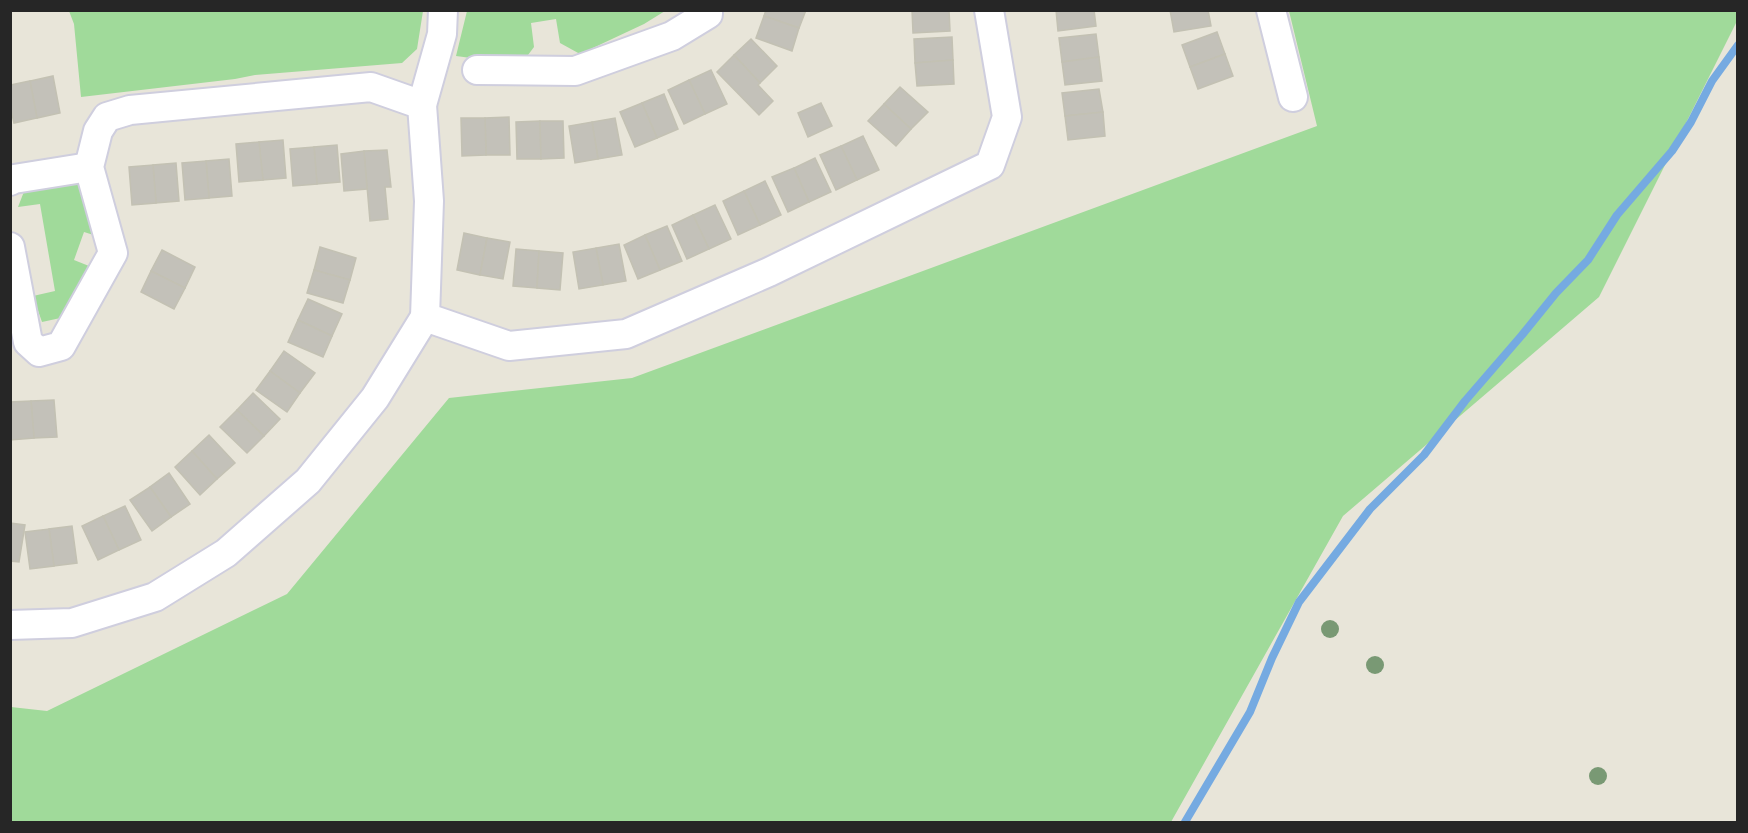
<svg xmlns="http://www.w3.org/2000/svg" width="1748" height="833" font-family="'IBM Plex Sans',sans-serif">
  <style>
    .green { fill: #a0da9a }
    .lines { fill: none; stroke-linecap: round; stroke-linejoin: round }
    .stream { stroke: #75aae1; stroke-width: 8 }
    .building { fill: #c3c1b9; stroke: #c3c1b3; stroke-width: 1.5 }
    .minor-casing { stroke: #cfcede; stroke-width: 32 }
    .minor { stroke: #fff; stroke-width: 28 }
    .tree { fill: #799974 }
  </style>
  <rect width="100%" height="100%" fill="#e8e5d9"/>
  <g class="green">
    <path d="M69 11H423L417 49 402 63 255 75 235 79 81 97 74 24Z"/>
    <path d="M467 11H665L644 24 580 54 560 43 556 19 531 23 534 47 522 63H509L456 56Z"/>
    <path d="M1289 11 1737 10 1738 19 1599 297 1343 516 1171 822H11V707L47 711 287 594 449 398 632 378 1317 126Z"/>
    <path d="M74 181 86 190 100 237 84 232 74 260 89 266 65 317 42 322 33 296 55 291 40 204 18 207 25 189Z"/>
  </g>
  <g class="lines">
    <path class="stream" d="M1185 822 1250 712 1272 658 1299 602 1370 509 1424 455 1465 401 1522 335 1556 293 1588 260 1617 215 1672 151 1691 122 1712 81 1738 45"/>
  </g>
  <g class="building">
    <path d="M766 10H806L799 28 764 16Z"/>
    <path d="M912 10H949L950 31 913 33Z"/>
    <path d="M1056 10H1094L1096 26 1058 31Z"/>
    <path d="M1170 10H1208L1211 26 1174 32Z"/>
    <path d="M764 16 799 28 792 51 756 38Z"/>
    <path d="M1217 32 1225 54 1190 67 1182 45Z"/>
    <path d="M1096 34 1099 57 1062 62 1059 38Z"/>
    <path d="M952 37 953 60 915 63 914 39Z"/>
    <path d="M751 39 777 66 760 83 734 55Z"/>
    <path d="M1225 54 1233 76 1198 89 1190 67Z"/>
    <path d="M734 55 760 83 758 85 773 101 759 115 717 72Z"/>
    <path d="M1099 57 1102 81 1065 85 1062 62Z"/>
    <path d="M953 60 954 84 917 86 915 63Z"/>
    <path d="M711 70 727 104 705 114 689 80Z"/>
    <path d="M53 76 60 113 37 118 30 81Z"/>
    <path d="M689 80 705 114 684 124 668 90Z"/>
    <path d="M30 81 37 118 14 123 10 106V85Z"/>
    <path d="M900 87 928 112 911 129 884 104Z"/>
    <path d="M1099 89 1103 112 1065 116 1062 93Z"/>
    <path d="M664 94 678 129 657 138 642 103Z"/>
    <path d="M642 103 657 138 635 147 620 112Z"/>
    <path d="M821 103 832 126 808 137 798 113Z"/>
    <path d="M884 104 911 129 896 146 868 121Z"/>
    <path d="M1103 112 1105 136 1068 140 1065 116Z"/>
    <path d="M509 117 510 155H486L485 118Z"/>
    <path d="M461 118H485L486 155 462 156Z"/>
    <path d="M615 118 622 155 598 159 592 122Z"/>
    <path d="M540 121 541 159H517L516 122Z"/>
    <path d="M540 121H563L564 158 541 159Z"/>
    <path d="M592 122 598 159 575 163 569 126Z"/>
    <path d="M863 136 879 170 857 180 841 146Z"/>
    <path d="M283 140 286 178 263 180 259 142Z"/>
    <path d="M259 142 263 180 239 182 236 144Z"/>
    <path d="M337 145 340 182 317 184 314 147Z"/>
    <path d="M841 146 857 180 836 190 820 155Z"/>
    <path d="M314 147 317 184 293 186 290 149Z"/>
    <path d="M387 150 391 187H385L388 219 370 221 364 151Z"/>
    <path d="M364 151 367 189 344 191 341 154Z"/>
    <path d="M815 158 831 192 809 202 794 168Z"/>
    <path d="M229 159 232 196 209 198 206 161Z"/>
    <path d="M206 161 209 198 185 200 182 163Z"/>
    <path d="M176 163 179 201 156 203 153 165Z"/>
    <path d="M153 165 156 203 132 205 129 167Z"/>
    <path d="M794 168 809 202 788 212 772 177Z"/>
    <path d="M765 181 781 215 760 225 744 191Z"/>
    <path d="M744 191 760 225 738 235 723 201Z"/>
    <path d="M715 205 731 239 709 249 693 215Z"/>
    <path d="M693 215 709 249 687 259 672 225Z"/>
    <path d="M667 226 682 261 660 270 645 235Z"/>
    <path d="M464 233 487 238 480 275 457 270Z"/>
    <path d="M645 235 660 270 638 279 624 245Z"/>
    <path d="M487 238 510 242 503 279 480 275Z"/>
    <path d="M619 244 626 281 603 285 596 248Z"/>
    <path d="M320 247 356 258 350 280 314 270Z"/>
    <path d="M596 248 603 285 579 289 573 252Z"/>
    <path d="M516 249 539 251 537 288 513 286Z"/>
    <path d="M162 250 195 267 185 288 151 271Z"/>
    <path d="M539 251 563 253 560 290 537 288Z"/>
    <path d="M314 270 350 280 343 303 307 293Z"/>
    <path d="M151 271 185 288 174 309 141 292Z"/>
    <path d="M308 299 342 314 332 336 298 320Z"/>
    <path d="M298 320 332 336 323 357 288 342Z"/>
    <path d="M284 351 315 373 300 393 270 371Z"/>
    <path d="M270 371 300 393 287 412 256 390Z"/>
    <path d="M253 393 280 419 264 436 237 410Z"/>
    <path d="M54 400 57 437 34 438 31 401Z"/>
    <path d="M31 401 34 438 10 440V402Z"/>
    <path d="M237 410 264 436 247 453 220 427Z"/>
    <path d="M209 435 235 463 217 479 192 451Z"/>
    <path d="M192 451 217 479 200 495 175 467Z"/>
    <path d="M169 473 190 504 171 517 150 487Z"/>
    <path d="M150 487 171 517 152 531 130 500Z"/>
    <path d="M125 506 141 540 119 550 103 516Z"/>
    <path d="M103 516 119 550 98 560 82 526Z"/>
    <path d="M10 523 25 525 19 562 10 561Z"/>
    <path d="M72 526 77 563 54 566 49 529Z"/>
    <path d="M49 529 54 566 30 569 25 532Z"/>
  </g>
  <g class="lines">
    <defs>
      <g id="minor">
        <path d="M1271 10 1293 97"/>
        <path d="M477 70 575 71 672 36 708 14V10"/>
        <path d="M422 105 442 34 443 10"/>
        <path d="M10 181 14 179 89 167"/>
        <path d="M10 247 28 342 39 352 61 346 113 253 89 167 98 131 107 117 130 110 371 87 422 105 429 201 425 317 509 346 626 334 769 272 990 165 1007 117 989 10"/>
        <path d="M10 625 72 623 155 597 226 553 308 481 375 398 425 317"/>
      </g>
    </defs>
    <use href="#minor" class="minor-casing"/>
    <use href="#minor" class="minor"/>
  </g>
  <g class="tree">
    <circle cx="1330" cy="629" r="9"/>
    <circle cx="1375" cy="665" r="9"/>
    <circle cx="1598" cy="776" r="9"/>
  </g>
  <rect width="1748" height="833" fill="none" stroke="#262626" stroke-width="24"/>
</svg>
